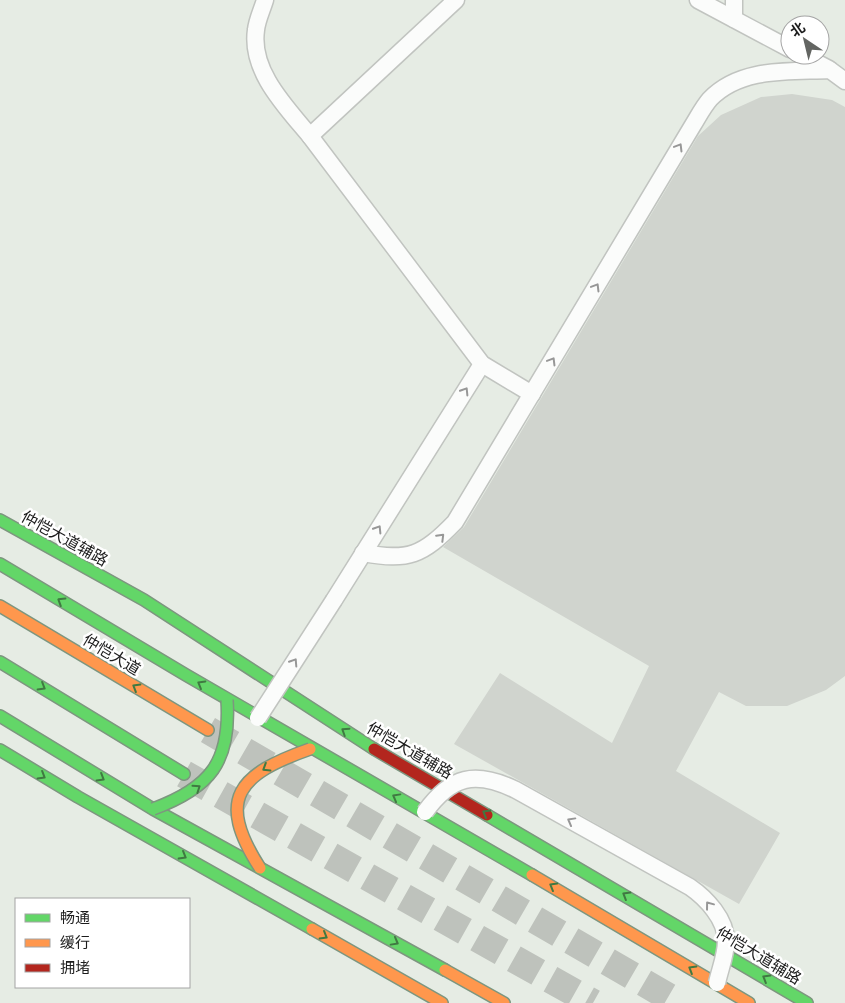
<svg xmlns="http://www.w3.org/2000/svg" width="845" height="1003" font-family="Cabin,'Noto Sans SC',sans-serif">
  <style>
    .building { fill: #d0d4ce }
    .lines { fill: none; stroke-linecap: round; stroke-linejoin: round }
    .primary-tunnel { stroke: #bec2bc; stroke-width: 28; stroke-dasharray: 28 14; stroke-linecap: butt }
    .lane-casing { stroke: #c1c4c0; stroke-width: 19 }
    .fast-casing { stroke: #7d967f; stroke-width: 14 }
    .slow-casing { stroke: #7d967f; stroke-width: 14 }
    .jam-casing { stroke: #7d967f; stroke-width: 14 }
    .lane { stroke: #fbfcfb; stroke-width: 16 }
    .fast { stroke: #63d668; stroke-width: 11 }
    .slow { stroke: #ff974d; stroke-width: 11 }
    .jam { stroke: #b3261e; stroke-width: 11 }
    .lane-bridge-casing { stroke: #c1c4c0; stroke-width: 19; stroke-linecap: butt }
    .fast-bridge-casing { stroke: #7d967f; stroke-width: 14; stroke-linecap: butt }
    .slow-bridge-casing { stroke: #7d967f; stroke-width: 14; stroke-linecap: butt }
    .lane-bridge { stroke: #fbfcfb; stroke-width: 16 }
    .fast-bridge { stroke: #63d668; stroke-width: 11 }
    .slow-bridge { stroke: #ff974d; stroke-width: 11 }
    .oneway { stroke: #979797 }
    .oneway2 { stroke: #407942 }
    .labels { text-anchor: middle; stroke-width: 5; stroke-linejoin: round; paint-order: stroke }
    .street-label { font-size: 16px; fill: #1c1c1c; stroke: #fff }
  </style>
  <rect width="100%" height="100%" fill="#e6ece4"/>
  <path class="building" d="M792 94 832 100 845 107V676L826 690 787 706H746L719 692 676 771 780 833 739 904 454 744 500 673 612 743 649 666 443 547 464 527 698 136 721 115 761 97Z"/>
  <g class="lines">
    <g class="primary-tunnel">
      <path d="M208 730 679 1003"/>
      <path d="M184 774 593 1003"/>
    </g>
    <defs>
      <g id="lane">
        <path d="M265 0C262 10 257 20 256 30 250 71 286 107 310 136L482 364 532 394"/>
        <path d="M698 0 790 49"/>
        <path d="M734 19V0"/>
        <path d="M802 55 829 69"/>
        <path d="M310 136 456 0"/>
        <path d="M363 553C409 561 422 556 455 522L693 125C698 117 703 107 710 99 741 67 789 72 830 70L845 81"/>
        <path d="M334 600 482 364"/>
      </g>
      <g id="fast">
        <path d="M0 520 144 600 374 749"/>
        <path d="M0 564 186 675 532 875"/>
        <path d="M0 662 184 774"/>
        <path d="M0 716 153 809 445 970"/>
        <path d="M0 750 78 797 312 929"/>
        <path d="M487 815 807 1003"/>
      </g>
      <g id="slow">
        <path d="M0 606 208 730"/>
        <path d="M532 875 749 1003"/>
        <path d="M312 929 442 1003"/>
        <path d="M445 970 504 1003"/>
      </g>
      <path id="jam" d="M374 749 487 815"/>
    </defs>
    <use href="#lane" class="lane-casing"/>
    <use href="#fast" class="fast-casing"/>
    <use href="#slow" class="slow-casing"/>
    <use href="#jam" class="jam-casing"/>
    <use href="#lane" class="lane"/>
    <use href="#fast" class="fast"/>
    <use href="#slow" class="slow"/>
    <use href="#jam" class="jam"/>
    <defs>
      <g id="lane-bridge">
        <path d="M258 718 334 600"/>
        <path d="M425 812C451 776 475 770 516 790L690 887C706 898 726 919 726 941 726 955 720 969 717 983"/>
      </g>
      <path id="fast-bridge" d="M153 809C210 788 231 762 227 700"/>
      <path id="slow-bridge" d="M260 868C215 798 239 774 310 749"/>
    </defs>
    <use href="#lane-bridge" class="lane-bridge-casing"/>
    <use href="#fast-bridge" class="fast-bridge-casing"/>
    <use href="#slow-bridge" class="slow-bridge-casing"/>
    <use href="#lane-bridge" class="lane-bridge"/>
    <use href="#fast-bridge" class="fast-bridge"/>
    <use href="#slow-bridge" class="slow-bridge"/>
  </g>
  <defs><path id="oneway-chevron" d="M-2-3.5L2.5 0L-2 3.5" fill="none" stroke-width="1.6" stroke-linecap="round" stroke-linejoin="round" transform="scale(1.25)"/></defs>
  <g class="oneway">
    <use href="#oneway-chevron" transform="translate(679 147) rotate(-59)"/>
    <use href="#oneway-chevron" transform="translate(596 287) rotate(-59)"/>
    <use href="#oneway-chevron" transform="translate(552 361) rotate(-59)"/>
    <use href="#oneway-chevron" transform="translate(465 391) rotate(-58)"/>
    <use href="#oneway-chevron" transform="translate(378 529) rotate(-58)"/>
    <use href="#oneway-chevron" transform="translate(441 537) rotate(-45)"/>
    <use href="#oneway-chevron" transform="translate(294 662) rotate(-57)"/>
    <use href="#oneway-chevron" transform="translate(571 821) rotate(-151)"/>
    <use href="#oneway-chevron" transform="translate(709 905) rotate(-127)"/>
  </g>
  <g class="oneway2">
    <use href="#oneway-chevron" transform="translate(61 601) rotate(-148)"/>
    <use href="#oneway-chevron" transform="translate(201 684) rotate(-150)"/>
    <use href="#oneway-chevron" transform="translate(42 687) rotate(31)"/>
    <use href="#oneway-chevron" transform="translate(136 687) rotate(-149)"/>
    <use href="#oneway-chevron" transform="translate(345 731) rotate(-147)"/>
    <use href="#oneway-chevron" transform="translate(266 768) rotate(148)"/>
    <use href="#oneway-chevron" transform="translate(42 776) rotate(31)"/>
    <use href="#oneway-chevron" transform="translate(101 778) rotate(31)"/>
    <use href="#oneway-chevron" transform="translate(197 788) rotate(-34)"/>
    <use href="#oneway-chevron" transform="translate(396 797) rotate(-151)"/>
    <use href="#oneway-chevron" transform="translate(486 813) rotate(-150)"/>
    <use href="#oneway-chevron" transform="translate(183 856) rotate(30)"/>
    <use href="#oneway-chevron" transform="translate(553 886) rotate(-150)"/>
    <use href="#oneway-chevron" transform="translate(626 895) rotate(-149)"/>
    <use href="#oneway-chevron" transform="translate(324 936) rotate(30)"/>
    <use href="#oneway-chevron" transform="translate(395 942) rotate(29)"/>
    <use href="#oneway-chevron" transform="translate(692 969) rotate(-149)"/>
    <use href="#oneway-chevron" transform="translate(766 978) rotate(-149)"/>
  </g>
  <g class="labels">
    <g class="street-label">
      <text transform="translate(65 538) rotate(29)" y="6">仲恺大道辅路</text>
      <text transform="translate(112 654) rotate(31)" y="6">仲恺大道</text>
      <text transform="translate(410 750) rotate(30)" y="6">仲恺大道辅路</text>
      <text transform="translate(759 955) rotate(31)" y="6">仲恺大道辅路</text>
    </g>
  </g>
  <rect x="15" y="898" width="175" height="90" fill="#ffffff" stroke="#a4a4a4"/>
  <rect x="25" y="914" width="25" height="8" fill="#63d668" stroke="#a4a4a4"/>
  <text x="60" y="923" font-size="15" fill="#1c1c1c">畅通</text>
  <rect x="25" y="939" width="25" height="8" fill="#ff974d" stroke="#a4a4a4"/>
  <text x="60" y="948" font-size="15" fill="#1c1c1c">缓行</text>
  <rect x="25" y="964" width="25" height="8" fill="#b3261e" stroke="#a4a4a4"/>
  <text x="60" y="973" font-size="15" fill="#1c1c1c">拥堵</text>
  <g transform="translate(805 40) rotate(325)"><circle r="24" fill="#ffffff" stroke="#a4a4a4"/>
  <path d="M0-4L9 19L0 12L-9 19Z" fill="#636562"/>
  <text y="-8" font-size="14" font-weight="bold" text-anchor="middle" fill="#1c1c1c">北</text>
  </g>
</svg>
